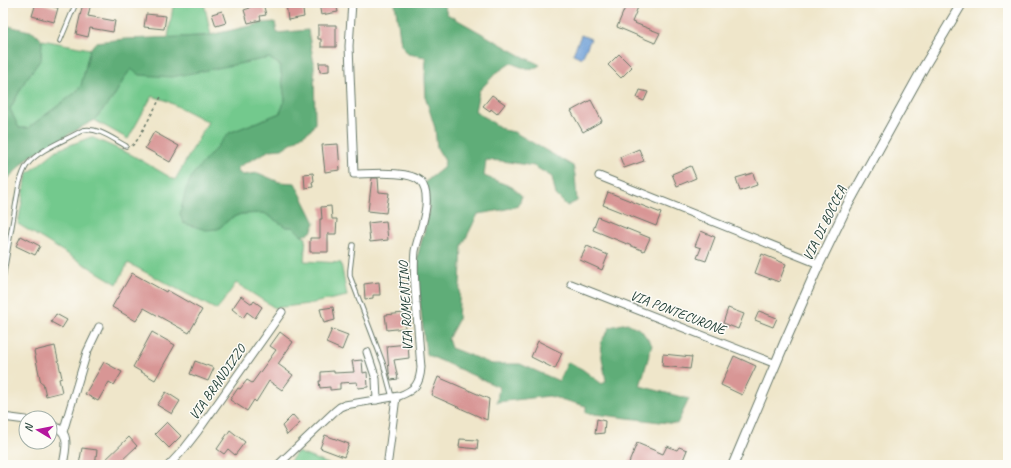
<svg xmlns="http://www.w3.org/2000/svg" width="1011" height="468" font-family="Caveat,sans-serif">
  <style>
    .green { fill: #73c98d; stroke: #498360 }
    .forest { fill: #5ead78; stroke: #3e7556 }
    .water { fill: #6c9dd6; stroke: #466d85 }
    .building { fill: #d89695 }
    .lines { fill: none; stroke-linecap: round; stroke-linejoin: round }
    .service-casing { stroke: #687868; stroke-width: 5.5 }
    .minor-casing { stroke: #687868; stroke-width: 9 }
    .tertiary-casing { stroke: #687868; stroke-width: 11 }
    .path { stroke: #687868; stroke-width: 1.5; stroke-dasharray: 3 3; stroke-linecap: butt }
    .service { stroke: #fff; stroke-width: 3.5 }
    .minor { stroke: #fff; stroke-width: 7 }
    .tertiary { stroke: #fff; stroke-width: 9 }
    .labels { text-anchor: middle; stroke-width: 3; stroke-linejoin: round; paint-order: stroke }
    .street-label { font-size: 14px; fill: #1f3d34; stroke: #fdfcf7 }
  </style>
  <rect width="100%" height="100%" fill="#fdfcf7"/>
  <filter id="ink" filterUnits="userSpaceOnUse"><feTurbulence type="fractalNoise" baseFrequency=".025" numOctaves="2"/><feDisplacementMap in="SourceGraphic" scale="8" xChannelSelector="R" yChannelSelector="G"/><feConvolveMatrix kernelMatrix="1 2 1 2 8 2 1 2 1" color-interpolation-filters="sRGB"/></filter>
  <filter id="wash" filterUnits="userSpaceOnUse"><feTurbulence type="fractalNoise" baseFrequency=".012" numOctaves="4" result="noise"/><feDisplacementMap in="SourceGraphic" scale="16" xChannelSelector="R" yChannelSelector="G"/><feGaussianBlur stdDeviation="0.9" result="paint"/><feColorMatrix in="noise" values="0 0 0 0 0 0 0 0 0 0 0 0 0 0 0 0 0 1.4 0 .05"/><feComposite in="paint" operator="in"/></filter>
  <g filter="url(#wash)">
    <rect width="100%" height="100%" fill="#efe6ca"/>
    <g class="green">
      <path d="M189 3H204L211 35 168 38 173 7Z"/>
      <path d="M42 40 90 49 81 86 75 93 28 128H19L10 109 25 81 41 59Z"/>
      <path d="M269 58 280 65 285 100 280 113 229 133 218 229 231 218 241 214 265 213 286 227H293L302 236 306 238 304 261 341 263 347 296 308 304 275 308 236 283 217 310 128 263 117 284 18 224 27 174 57 150 91 137 132 155 175 180 208 122 165 100 152 96 128 139 94 120 113 98 125 77 131 69 230 65Z"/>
      <path d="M297 452 331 465H287Z"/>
    </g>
    <g class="forest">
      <path d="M395 3H445L444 5 447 14 520 55 540 65C531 72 521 67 511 63L496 73 479 91 475 111 504 130 514 132 573 166 575 175 577 201 567 206 556 195 552 177 534 166 502 161 486 160 484 176 512 187 522 196 518 206 502 210 478 214 462 246 458 320 448 339 451 348 492 364H520L559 381 568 362 582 369 602 384 606 381 602 358 601 342 610 327 627 323 641 330 652 345 640 386 689 399 677 424 586 413V406L549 396 497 402 499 387 426 354 417 276 418 254 425 229 429 207 424 183 443 168 445 161 437 148 435 128 426 99 425 78 426 57 408 54 401 44Z"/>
      <path d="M275 22 277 33 308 30 314 64 315 123 311 130 282 149 270 150 238 167V172L243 175 258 173 279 182 295 183 315 223 311 232 302 236 293 227H286L264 213 241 214 231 218 218 229 206 230 183 223 180 214 186 189 193 174 229 133 280 113 285 100 280 65 269 58 172 77 139 75 131 69 125 77 113 98 94 120 28 158 3 184V24L8 26 34 32 42 40 41 59 25 81 10 109 19 128H28L75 93 81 86 90 49 96 42 125 39 206 36 263 23Z"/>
    </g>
    <path class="water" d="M581 35 591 39 582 58 573 54Z"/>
    <g id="blocks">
      <g class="building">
        <path d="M36 3H40L58 8 54 22 32 16Z"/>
        <path d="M83 3H91L88 16 115 21 113 32 90 28 88 37 76 34Z"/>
        <path d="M258 3H263L266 15 260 16 261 20 248 23 244 10 250 8 249 5Z"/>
        <path d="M286 3H302L304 17 288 20Z"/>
        <path d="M319 3H336L338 12 321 15Z"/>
        <path d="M627 3 638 7 632 22 660 33 655 43 617 27Z"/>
        <path d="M222 11 226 23 216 26 212 14Z"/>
        <path d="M146 14 166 16 164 29 144 27Z"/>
        <path d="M318 25H336V47H321V39H318Z"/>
        <path d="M619 54 632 67 621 78 608 65Z"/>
        <path d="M319 63H329V71L320 72Z"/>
        <path d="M640 90 648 92 644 101 637 98Z"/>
        <path d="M492 95 505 104 497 114 491 109 490 111 483 106Z"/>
        <path d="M591 100 602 121 583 132 571 111Z"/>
        <path d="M154 132 179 146 170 162 145 148Z"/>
        <path d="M338 144 340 170 325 172 322 145Z"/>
        <path d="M639 149 644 161 624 168 620 157Z"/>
        <path d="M691 166 696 178 677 186 672 174Z"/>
        <path d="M313 173 314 181 312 182 313 187 305 188 304 174Z"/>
        <path d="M753 173 757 185 740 191 736 178Z"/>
        <path d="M372 178H378L379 192 389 193 386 213 368 211Z"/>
        <path d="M608 192 661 213 656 226 603 205Z"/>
        <path d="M331 206 332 219H337L336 234H328V252H310V238H320V219H322L321 207Z"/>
        <path d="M598 217 650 238 644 251 593 230Z"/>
        <path d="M386 221 388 240 370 242 368 223Z"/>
        <path d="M701 231 715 237 706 261 697 258 701 248 695 246Z"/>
        <path d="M21 236 40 246 35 255 16 246Z"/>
        <path d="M587 246 608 255 602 270 580 260Z"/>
        <path d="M762 254 786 264 779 282 755 273Z"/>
        <path d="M132 273 166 292 167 290 202 310 189 333 144 308 136 321 112 307Z"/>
        <path d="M379 282 380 295H373V298L365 299 364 284Z"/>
        <path d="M241 296 252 304 254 301 262 307 255 318 247 312 243 318 232 309Z"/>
        <path d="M333 307 335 320 324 323 320 309Z"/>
        <path d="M728 308 744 314 738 329 723 323Z"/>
        <path d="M759 311 777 318 773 327 755 320Z"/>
        <path d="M404 313 405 328 387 330 385 315Z"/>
        <path d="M56 314 67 320 62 328 51 322Z"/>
        <path d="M332 329 348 335 342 350 326 343Z"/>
        <path d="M152 332 175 345 155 380 133 367Z"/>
        <path d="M280 332 293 342 278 364 293 375 282 390 269 381 256 402 254 400 247 411 230 400 238 388 240 389 247 380 252 383 276 350 270 346Z"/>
        <path d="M538 341 562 353 555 369 531 357Z"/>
        <path d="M408 344 409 358 394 360 398 379 391 380 389 372 387 346Z"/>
        <path d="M55 346 62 378 59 379 62 392 46 396 43 383H41L34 351Z"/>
        <path d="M663 354 692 357 690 369 662 366Z"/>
        <path d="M734 356 756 366 742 395 721 385Z"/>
        <path d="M362 360 363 373 367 372 368 387 358 388 357 382 340 383V389L330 390V387L320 388 319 381H321V372L334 371V373L354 372 352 361Z"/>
        <path d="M195 361 214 368 208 381 190 374Z"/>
        <path d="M104 362 122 372 114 385 109 382 98 401 85 394Z"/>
        <path d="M438 377 489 399 487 420 431 395Z"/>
        <path d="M166 392 180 401 172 414 157 405Z"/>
        <path d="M293 415 300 423 287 435 282 426Z"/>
        <path d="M597 419 605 421 604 433 595 434Z"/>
        <path d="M167 422 181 436 169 448 155 434Z"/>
        <path d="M230 430 245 442 235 455 228 449 224 454 217 449Z"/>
        <path d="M325 435 349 444 344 457 320 448Z"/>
        <path d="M129 437 137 446 120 462 119 465H100Z"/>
        <path d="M460 439 478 440 477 449 459 447Z"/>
        <path d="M637 443 663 454 667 446 677 450 679 447 687 450 681 465H628Z"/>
        <path d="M82 448 97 450 95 465H79Z"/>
      </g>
    </g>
  </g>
  <g filter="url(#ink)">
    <use href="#blocks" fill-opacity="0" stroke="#687868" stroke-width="1"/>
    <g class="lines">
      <defs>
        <g id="service">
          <path d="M60 41 76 3"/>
          <path d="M353 245 350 270V276L383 363 392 397"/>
          <path d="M3 278 19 185C21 178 23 171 27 165 39 149 66 140 83 130 98 127 113 139 126 146"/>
        </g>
        <g id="minor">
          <path d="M599 176 819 264"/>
          <path d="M571 284 776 364"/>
          <path d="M367 352 376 379 377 400"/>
          <path d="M3 417 26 420"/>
          <path d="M50 425C72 430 66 448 63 465"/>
          <path d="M63 432 87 352 99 327"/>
          <path d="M388 460 396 397"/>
          <path d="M169 465 184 449 198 431 282 312"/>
          <path d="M278 465 334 412 340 407 345 405 399 396C415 390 420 384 421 367 419 346 418 324 416 303 415 286 413 268 415 251 419 232 435 197 420 181 409 170 369 174 354 174L349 46 352 3"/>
        </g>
        <path id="tertiary" d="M733 465 784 344 819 264 847 206 925 65 962 3"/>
      </defs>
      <use href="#service" class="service-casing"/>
      <use href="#minor" class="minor-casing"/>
      <use href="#tertiary" class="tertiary-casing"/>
      <path class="path" d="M132 146 138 139 162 95"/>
      <use href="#service" class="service"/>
      <use href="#minor" class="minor"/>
      <use href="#tertiary" class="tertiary"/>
    </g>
  </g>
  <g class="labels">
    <g class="street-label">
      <text transform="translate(824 223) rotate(-64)" y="5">VIA DI BOCCEA</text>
      <text transform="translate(405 306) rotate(-93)" y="5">VIA ROMENTINO</text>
      <text transform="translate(678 312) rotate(21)" y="5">VIA PONTECURONE</text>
      <text transform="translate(217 382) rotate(-55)" y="5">VIA BRANDIZZO</text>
    </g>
  </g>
  <rect width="1011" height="468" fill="none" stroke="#fdfcf7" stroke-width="16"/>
  <g transform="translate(38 430) rotate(280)"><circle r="19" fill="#fdfcf7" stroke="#a4b0a9"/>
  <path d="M0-3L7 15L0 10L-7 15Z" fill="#b5179e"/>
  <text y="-6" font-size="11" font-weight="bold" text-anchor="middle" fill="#1f3d34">N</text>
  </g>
</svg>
